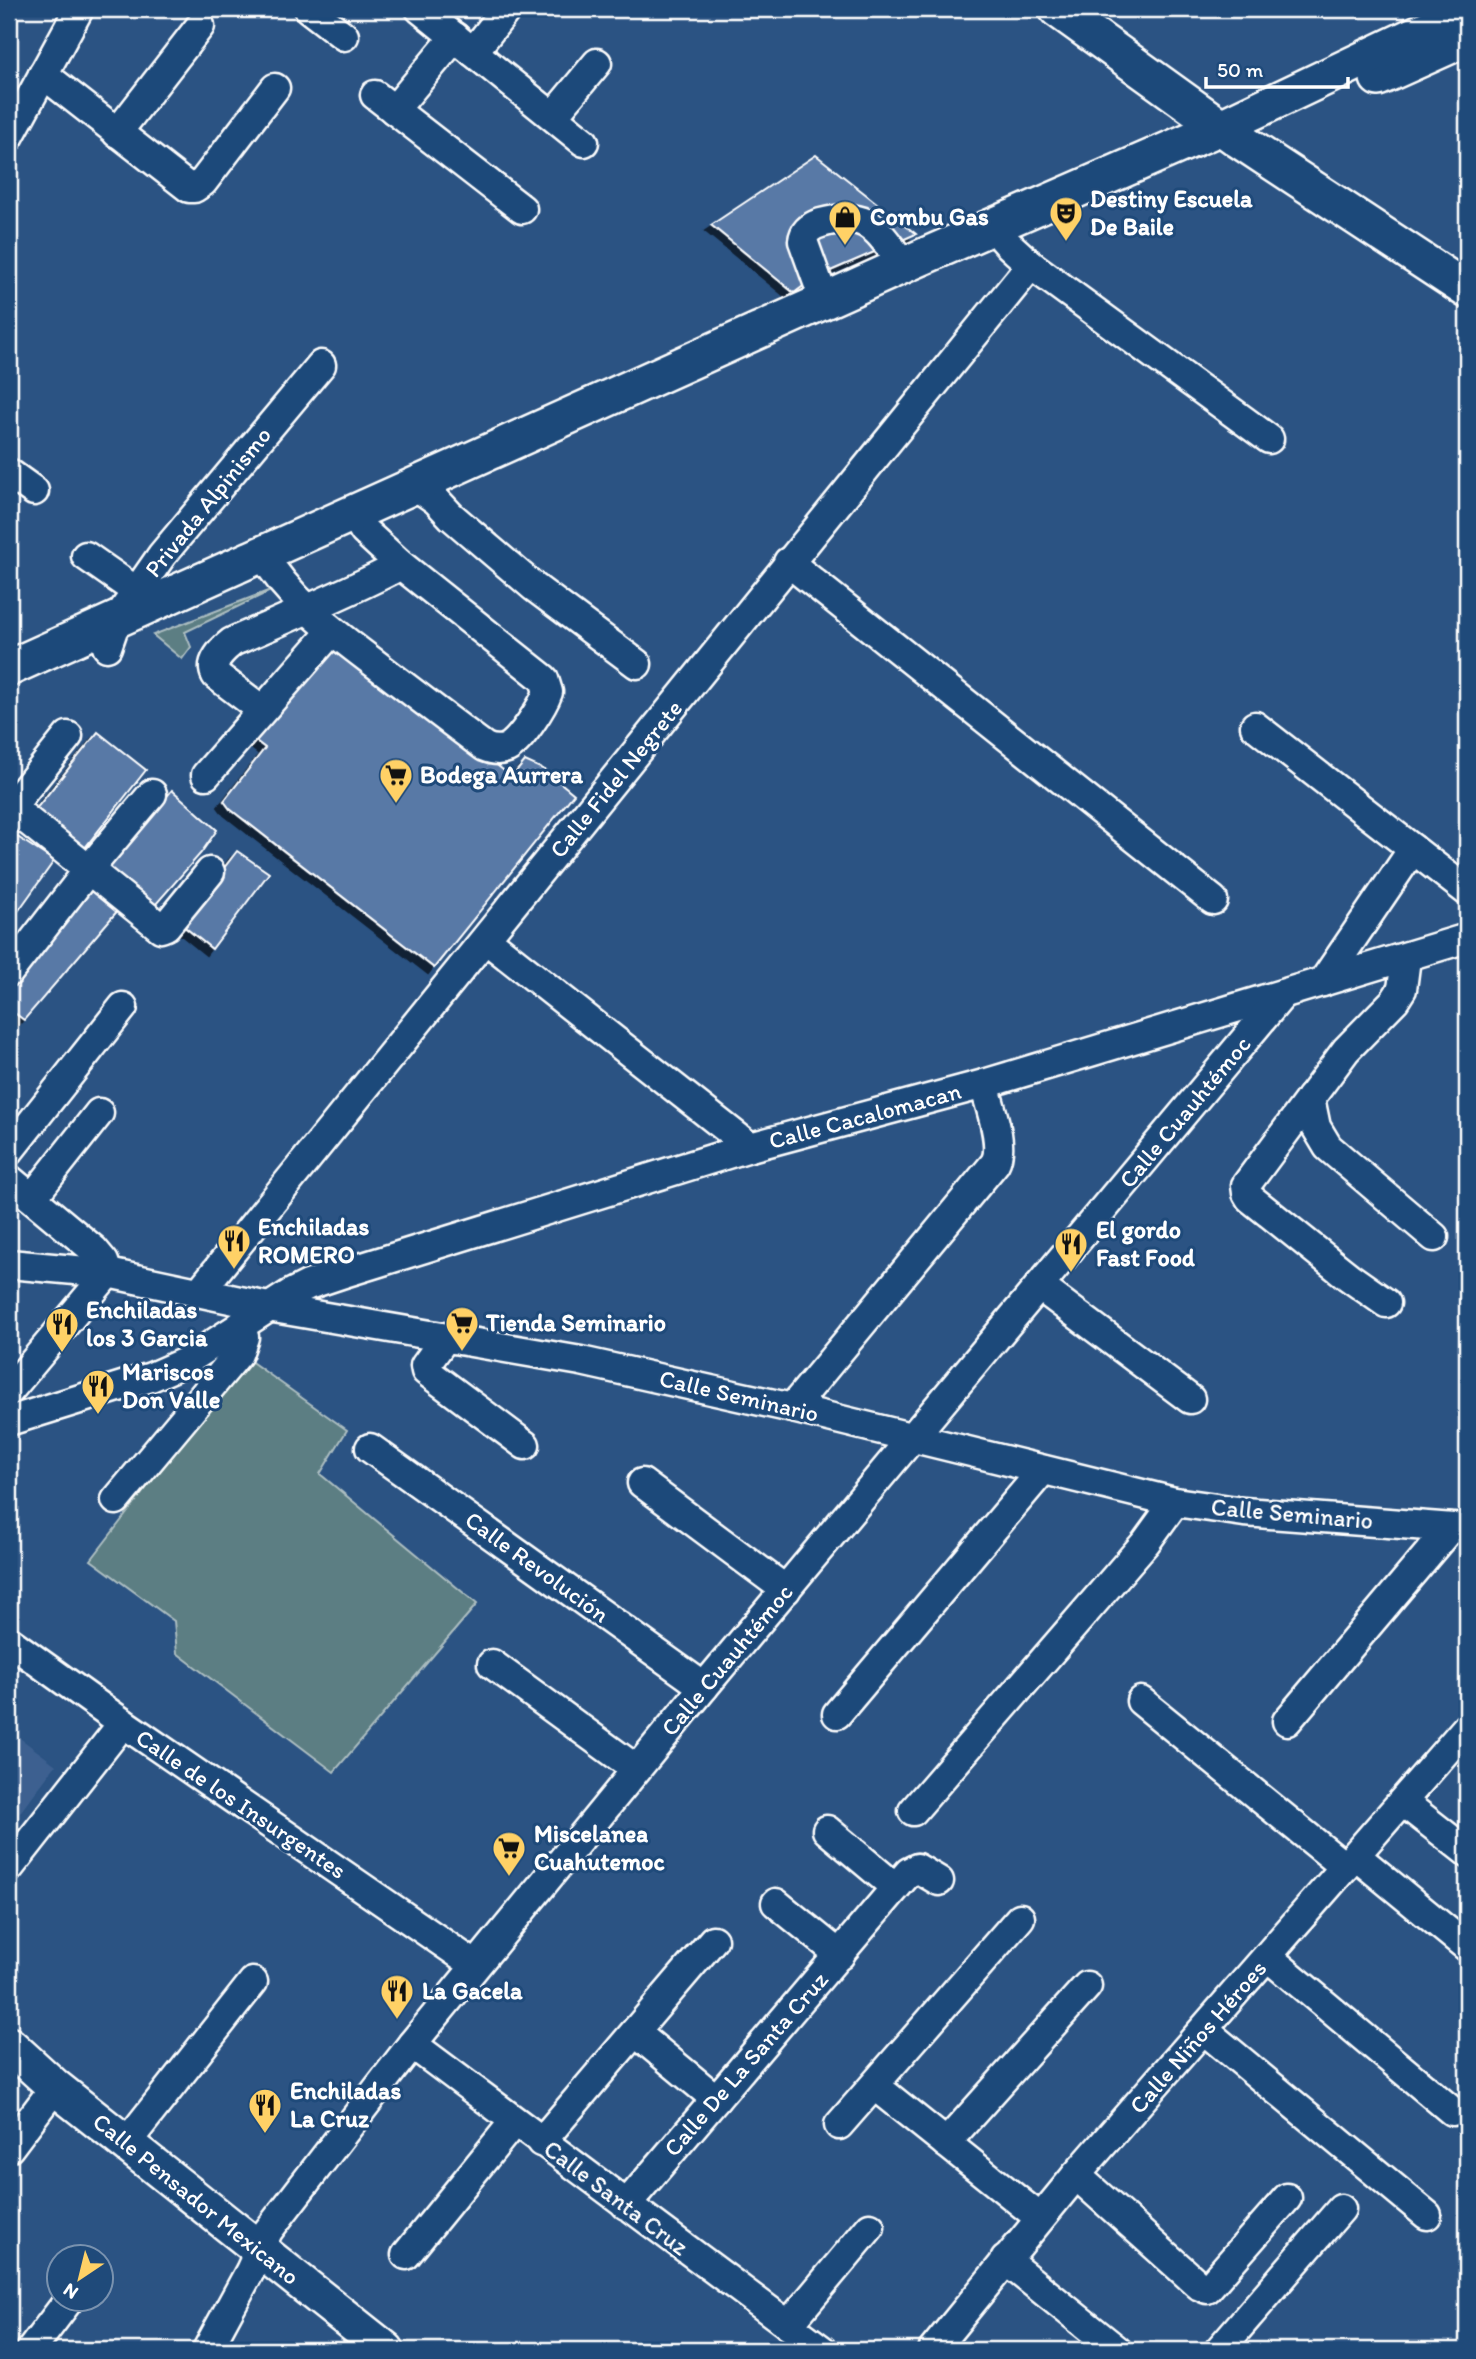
<svg xmlns="http://www.w3.org/2000/svg" width="1476" height="2359" font-family="Itim,sans-serif">
  <style>
    .built { fill: #3d6190 }
    .green { fill: #5b7e83; stroke: #adbec1; stroke-width: 2 }
    .building { fill: #5979a6; stroke: #fff; stroke-width: 2; filter: url(#shadow) }
    .lines { fill: none; stroke-linecap: round; stroke-linejoin: round }
    .minor-casing { stroke: #fff; stroke-width: 33 }
    .major-casing { stroke: #fff; stroke-width: 40 }
    .minor { stroke: #1f4a7a; stroke-width: 28 }
    .major { stroke: #1f4a7a; stroke-width: 35 }
    .labels { text-anchor: middle; stroke-width: 6; stroke-linejoin: round; paint-order: stroke }
    .poi-label { font-size: 24px; font-weight: bold; fill: #fff; stroke: #1f4a7a; text-anchor: start }
    .street-label { font-size: 24px; fill: #fff; stroke: #1f4a7a }
  </style>
  <defs>
    <filter id="shadow"><feDropShadow dx="-6" dy="6" stdDeviation="0" flood-color="#0009"/></filter>
  </defs>
  <rect width="100%" height="100%" fill="#2b5383"/>
  <filter id="ink" filterUnits="userSpaceOnUse"><feTurbulence type="fractalNoise" baseFrequency=".0143" numOctaves="2"/><feDisplacementMap in="SourceGraphic" scale="14" xChannelSelector="R" yChannelSelector="G"/><feConvolveMatrix kernelMatrix="1 2 1 2 8 2 1 2 1" color-interpolation-filters="sRGB"/></filter>
  <g filter="url(#ink)">
    <path class="built" d="M9 1730 56 1765 9 1827Z"/>
    <g class="green">
      <path d="M281 586 185 632 191 647 182 659 153 635Z"/>
      <path d="M246 1358 347 1430 320 1474 477 1604 334 1772 177 1653 174 1621 91 1560Z"/>
    </g>
    <g class="building">
      <path d="M816 155 916 234 828 272 810 281 794 293 711 225Z"/>
      <path d="M333 636 512 777 525 761 545 770 574 794 434 968 230 809 224 801 265 748 252 738Z"/>
      <path d="M98 732 146 770 80 854 31 815Z"/>
      <path d="M172 790 217 830 201 853 149 912 102 875Z"/>
      <path d="M10 832 54 861 9 924V835Z"/>
      <path d="M237 851 269 873 212 949 181 924Z"/>
      <path d="M94 887 119 909 24 1020 9 1009V988Z"/>
    </g>
    <g class="lines">
      <defs>
        <g id="minor">
          <path d="M309 9 344 36"/>
          <path d="M420 9 584 142"/>
          <path d="M473 52 507 9"/>
          <path d="M43 74 189 188H194L203 182 275 88"/>
          <path d="M375 95 522 209"/>
          <path d="M394 110 455 37"/>
          <path d="M553 116 597 63"/>
          <path d="M117 133 200 26"/>
          <path d="M9 137 79 9"/>
          <path d="M993 227 1008 244 1031 265 1269 439"/>
          <path d="M825 302 803 241C804 231 811 226 821 223 870 209 877 231 904 265"/>
          <path d="M9 473 34 491"/>
          <path d="M416 486 436 500 451 516 534 587 637 664"/>
          <path d="M354 514 364 531 401 565"/>
          <path d="M86 556 136 591"/>
          <path d="M788 562 1213 900"/>
          <path d="M107 647 116 621 162 555 321 365"/>
          <path d="M262 710 216 675C209 662 222 650 232 642 289 617 346 594 401 565L544 679 548 692C543 706 520 742 507 748 500 751 492 750 485 747 450 721 416 695 382 669 339 636 290 602 263 554"/>
          <path d="M1255 726 1467 891"/>
          <path d="M206 775 332 631"/>
          <path d="M11 807 68 736"/>
          <path d="M9 810 11 807 161 928 166 926 210 872"/>
          <path d="M487 940 750 1147"/>
          <path d="M9 972 89 869 152 794"/>
          <path d="M1323 982 1413 849"/>
          <path d="M1310 1098 1316 1127 1328 1147 1434 1237"/>
          <path d="M9 1151 123 1007"/>
          <path d="M9 1179 94 1250 104 1262 108 1273"/>
          <path d="M32 1198 99 1113"/>
          <path d="M9 1264 108 1273 268 1307 581 1361 792 1408 1175 1502 1244 1512 1467 1529"/>
          <path d="M1039 1286 1190 1399"/>
          <path d="M200 1291C479 950 753 606 1031 265"/>
          <path d="M1386 1303 1349 1277 1250 1198 1247 1193 1246 1185 1346 1050 1395 1000 1402 989 1406 958"/>
          <path d="M445 1338 425 1366 426 1371 525 1445"/>
          <path d="M9 1391 108 1273"/>
          <path d="M792 1408 995 1163C1005 1144 989 1105 984 1084"/>
          <path d="M9 1421 151 1377 185 1362 290 1294 308 1285 344 1273 750 1147 984 1084 1467 938"/>
          <path d="M370 1448 704 1687"/>
          <path d="M642 1483 786 1590"/>
          <path d="M116 1500 238 1354 244 1337 240 1326"/>
          <path d="M9 1641 123 1723 475 1965"/>
          <path d="M492 1664 636 1769"/>
          <path d="M1141 1701 1345 1867"/>
          <path d="M837 1714 1043 1470"/>
          <path d="M1287 1721 1450 1528"/>
          <path d="M1403 1802 1467 1852"/>
          <path d="M913 1811 1146 1542 1175 1502"/>
          <path d="M827 1830 895 1887"/>
          <path d="M1356 1856 1467 1947"/>
          <path d="M9 1868 123 1723"/>
          <path d="M776 1903 840 1955"/>
          <path d="M1268 1957 1452 2111"/>
          <path d="M1204 2030 1427 2215"/>
          <path d="M635 2032 716 2099"/>
          <path d="M412 2044 822 2350"/>
          <path d="M875 2086 1040 2218"/>
          <path d="M839 2125 1020 1918"/>
          <path d="M127 2142 253 1982"/>
          <path d="M541 2142 713 1940"/>
          <path d="M946 2143 1087 1986"/>
          <path d="M9 2148 55 2087"/>
          <path d="M1076 2175 1200 2286 1207 2289 1287 2198"/>
          <path d="M626 2205 909 1872 917 1868 939 1881"/>
          <path d="M406 2255 514 2122"/>
          <path d="M1005 2260 1117 2350"/>
          <path d="M788 2325 870 2227"/>
          <path d="M31 2350 68 2301"/>
          <path d="M207 2350 250 2271 268 2231 412 2044 704 1687 1283 994"/>
          <path d="M933 2350 1076 2175 1467 1727"/>
          <path d="M1219 2350 1341 2209"/>
        </g>
        <g id="major">
          <path d="M1057 9 1239 140 1467 290"/>
          <path d="M1378 78 1467 38"/>
          <path d="M9 668 904 265 1221 127 1467 10"/>
          <path d="M9 2045 55 2087 386 2350"/>
        </g>
      </defs>
      <use href="#minor" class="minor-casing"/>
      <use href="#major" class="major-casing"/>
      <use href="#minor" class="minor"/>
      <use href="#major" class="major"/>
    </g>
  </g>
  <defs>
    <symbol id="theatre-pin" viewBox="-11 -11 22 30"><path d="M0 17L-7.5 6A9.5 9.5 0 1 1 7.5 6Z" fill="#ffd166" stroke="#1f4a7a"/><path d="M-5-5.5Q0-4 5-5.5V0Q5 5 0 6Q-5 5-5 0ZM-3.3-2.5H-1v1.5H-3.3ZM1-2.5H3.3v1.5H1ZM-2.8 1Q0 5.5 2.8 1Z" fill="#111"/></symbol>
    <symbol id="shop-pin" viewBox="-11 -11 22 30"><path d="M0 17L-7.5 6A9.5 9.5 0 1 1 7.5 6Z" fill="#ffd166" stroke="#1f4a7a"/><path d="M-5-2.5h2.3a2.7 3.5 0 0 1 5.4 0H5L5.5 6h-11ZM-1.5-2.5h3a1.5 2.3 0 0 0-3 0Z" fill="#111"/></symbol>
    <symbol id="supermarket-pin" viewBox="-11 -11 22 30"><path d="M0 17L-7.5 6A9.5 9.5 0 1 1 7.5 6Z" fill="#ffd166" stroke="#1f4a7a"/><path d="M-6-5.5h2.5l.6 2H6L4.5 2H-2.5L-4.4-4H-6ZM-1.5 3.2a1.3 1.3 0 1 0 .1 0ZM3 3.2a1.3 1.3 0 1 0 .1 0Z" fill="#111"/></symbol>
    <symbol id="restaurant-pin" viewBox="-11 -11 22 30"><path d="M0 17L-7.5 6A9.5 9.5 0 1 1 7.5 6Z" fill="#ffd166" stroke="#1f4a7a"/><path d="M-5-6h1v4h1v-4h1v4h1v-4h1v5L-1.5 .5V6h-2V.5L-5-1ZM5-6V6H3V1.5H1.5Q1.5-4 5-6Z" fill="#111"/></symbol>
  </defs>
  <g fill-rule="evenodd">
    <use href="#theatre-pin" x="1047" y="194" width="38" height="52"/>
    <use href="#shop-pin" x="826" y="198" width="38" height="52"/>
    <use href="#supermarket-pin" x="377" y="756" width="38" height="52"/>
    <use href="#restaurant-pin" x="215" y="1222" width="38" height="52"/>
    <use href="#restaurant-pin" x="1052" y="1225" width="38" height="52"/>
    <use href="#supermarket-pin" x="443" y="1304" width="38" height="52"/>
    <use href="#restaurant-pin" x="43" y="1305" width="38" height="52"/>
    <use href="#restaurant-pin" x="79" y="1367" width="38" height="52"/>
    <use href="#supermarket-pin" x="490" y="1829" width="38" height="52"/>
    <use href="#restaurant-pin" x="378" y="1972" width="38" height="52"/>
    <use href="#restaurant-pin" x="246" y="2086" width="38" height="52"/>
  </g>
  <g class="labels">
    <g class="poi-label">
      <text x="1090" y="207">Destiny Escuela<tspan x="1090" dy="28">De Baile</tspan></text>
      <text x="870" y="225">Combu Gas</text>
      <text x="420" y="783">Bodega Aurrera</text>
      <text x="258" y="1235">Enchiladas<tspan x="258" dy="28">ROMERO</tspan></text>
      <text x="1096" y="1238">El gordo<tspan x="1096" dy="28">Fast Food</tspan></text>
      <text x="86" y="1318">Enchiladas<tspan x="86" dy="28">los 3 Garcia</tspan></text>
      <text x="486" y="1331">Tienda Seminario</text>
      <text x="122" y="1380">Mariscos<tspan x="122" dy="28">Don Valle</tspan></text>
      <text x="534" y="1842">Miscelanea<tspan x="534" dy="28">Cuahutemoc</tspan></text>
      <text x="422" y="1999">La Gacela</text>
      <text x="290" y="2099">Enchiladas<tspan x="290" dy="28">La Cruz</tspan></text>
    </g>
    <g class="street-label">
      <text transform="translate(208 502) rotate(-51)" y="8">Privada Alpinismo</text>
      <text transform="translate(616 779) rotate(-51)" y="8">Calle Fidel Negrete</text>
      <text transform="translate(1185 1112) rotate(-50)" y="8">Calle Cuauhtémoc</text>
      <text transform="translate(865 1116) rotate(-15)" y="8">Calle Cacalomacan</text>
      <text transform="translate(739 1396) rotate(13)" y="8">Calle Seminario</text>
      <text transform="translate(1292 1514) rotate(5)" y="8">Calle Seminario</text>
      <text transform="translate(537 1567) rotate(36)" y="8">Calle Revolución</text>
      <text transform="translate(727 1660) rotate(-50)" y="8">Calle Cuauhtémoc</text>
      <text transform="translate(241 1804) rotate(34)" y="8">Calle de los Insurgentes</text>
      <text transform="translate(1198 2037) rotate(-49)" y="8">Calle Niños Héroes</text>
      <text transform="translate(746 2064) rotate(-49)" y="8">Calle De La Santa Cruz</text>
      <text transform="translate(616 2198) rotate(37)" y="8">Calle Santa Cruz</text>
      <text transform="translate(196 2199) rotate(39)" y="8">Calle Pensador Mexicano</text>
    </g>
  </g>
  <rect width="1476" height="2359" fill="none" stroke="#1f4a7a" stroke-width="35"/>
  <rect x="18" y="18" width="1441" height="2324" fill="none" stroke="#fff" stroke-width="2.5" filter="url(#ink)"/>
  <g transform="translate(80 2278) rotate(215)"><circle r="33" fill="#1f4a7a" stroke="#7992af" stroke-width="2"/>
  <path d="M0-5L12 26L0 18L-12 26Z" fill="#ffd166"/>
  <text y="-10" font-size="19" font-weight="bold" text-anchor="middle" fill="#ffffff">N</text>
  </g>
  <path d="M1206 77v10h142v-10" fill="none" stroke="#ffffff" stroke-width="3.5"/>
  <text x="1217" y="77" font-size="21" fill="#ffffff" stroke="#1f4a7a" stroke-width="5" paint-order="stroke">50 m</text>
</svg>
